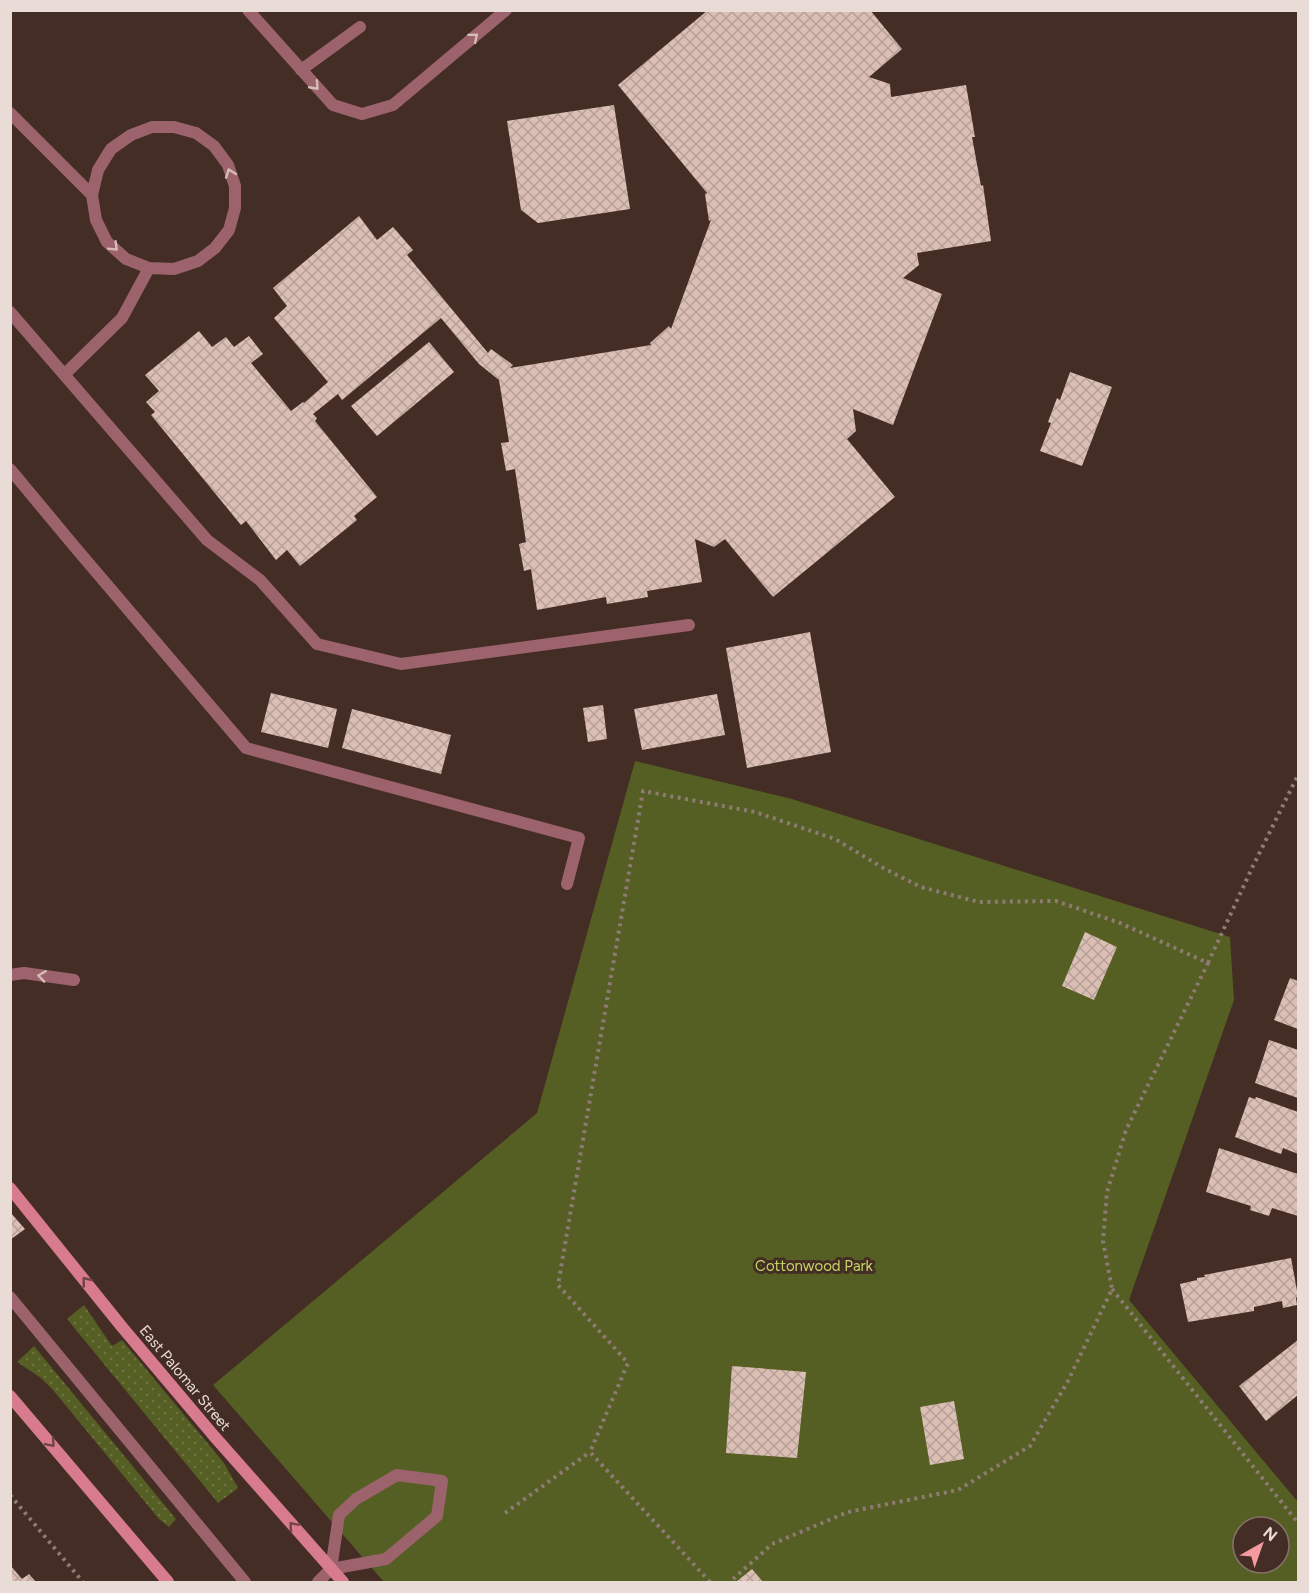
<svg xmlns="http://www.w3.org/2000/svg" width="1309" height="1593" font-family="Figtree,sans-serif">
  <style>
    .grass { fill: url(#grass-dots) }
    .green { fill: #555e23; fill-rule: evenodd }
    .building { fill: url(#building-cross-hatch) }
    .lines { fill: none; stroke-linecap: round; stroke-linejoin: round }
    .path { stroke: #8d7b74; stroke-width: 4; stroke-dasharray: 3 4.5; stroke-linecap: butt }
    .service { stroke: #9d636d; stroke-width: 12 }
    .tertiary { stroke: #9d636d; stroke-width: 12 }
    .secondary { stroke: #d87b8e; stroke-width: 12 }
    .oneway { stroke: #d6bdbb }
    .oneway2 { stroke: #704444 }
    .labels { text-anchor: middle; stroke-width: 6; stroke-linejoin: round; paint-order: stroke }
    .park-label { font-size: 15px; fill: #c4d663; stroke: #432d25 }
    .street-label { font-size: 15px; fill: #e9dbd5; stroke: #432d25 }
  </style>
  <defs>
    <pattern id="grass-dots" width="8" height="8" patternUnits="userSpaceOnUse" patternTransform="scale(1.5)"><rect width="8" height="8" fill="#555e23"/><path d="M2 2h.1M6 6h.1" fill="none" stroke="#6d7442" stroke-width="1.8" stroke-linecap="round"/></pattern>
    <pattern id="building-cross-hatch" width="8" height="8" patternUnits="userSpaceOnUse" patternTransform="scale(1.5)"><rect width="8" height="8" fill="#dbbfb4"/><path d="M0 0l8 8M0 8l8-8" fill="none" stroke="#b6a097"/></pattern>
  </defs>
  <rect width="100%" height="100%" fill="#432d25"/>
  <g class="grass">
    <path d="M84 1305 112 1346 122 1340 224 1463 238 1488 218 1503 67 1319Z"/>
    <path d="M34 1346 176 1519 169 1527 159 1519 53 1390 41 1378 17 1362Z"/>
  </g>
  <path class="green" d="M635 761 792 799 1230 937 1234 1000 1129 1300 1298 1502V1582H384L213 1385 537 1113ZM1243 1527H1279V1563H1243Z"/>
  <g class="building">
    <path d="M708 10H870L902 49 869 77 890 84 891 97 966 85 975 137H972L981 186 983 185 991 241 917 253 919 265 903 278 942 294 893 425 853 409 856 431 847 439 895 497 773 597 725 539 714 547 695 539 702 582 647 591 648 597 607 604 606 597 537 610 531 569 524 571 519 544 526 542 515 469 506 471 501 443 509 442 499 380 479 364 441 318 342 400 338 394 313 414 317 418 315 421 377 497 354 516 357 520 300 566 287 550 276 560 246 521 241 525 151 415 155 412 146 402 159 391 145 375 199 331 212 347 226 337 234 347 249 336 263 354 251 363 291 411 303 402 304 403 328 382 274 318 287 306 273 288 359 216 377 240 393 227 413 250 407 255 488 353 491 349 513 365 510 368 651 345 650 343 669 326 671 329 711 220 709 221 705 194 707 193 618 85Z"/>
    <path d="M614 105 630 209 538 223 521 210 507 121Z"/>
    <path d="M429 342 454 372 377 436 351 406Z"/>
    <path d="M1070 372 1112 387 1082 466 1040 451 1051 423 1048 422 1057 398 1060 400Z"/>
    <path d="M810 632 831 752 747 768 726 648Z"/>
    <path d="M271 693 337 709 328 748 261 732Z"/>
    <path d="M717 694 725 735 642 750 634 709Z"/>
    <path d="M603 705 607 739 588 742 583 708Z"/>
    <path d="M352 709 451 735 441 774 342 748Z"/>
    <path d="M1085 932 1117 947 1094 1000 1062 986Z"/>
    <path d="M1290 978 1298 981V1029L1274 1020Z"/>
    <path d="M1269 1040 1298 1050V1098L1255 1083Z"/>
    <path d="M1249 1097 1255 1099 1256 1097 1298 1112V1154L1283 1148 1281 1154 1235 1137Z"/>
    <path d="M1219 1148 1298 1174V1216L1272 1208 1269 1216 1250 1210 1251 1206 1206 1192Z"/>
    <path d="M10 1212 25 1229 10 1240Z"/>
    <path d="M1291 1258 1298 1296 1296 1298 1297 1305 1283 1308 1282 1301 1254 1307V1311L1188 1322 1180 1284 1197 1280V1278L1205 1277 1204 1275Z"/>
    <path d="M1298 1340V1395L1266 1421 1239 1386Z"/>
    <path d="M732 1366 806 1372 797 1458 726 1453Z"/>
    <path d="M954 1401 964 1459 930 1465 920 1407Z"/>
    <path d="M10 1565 22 1579 29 1574 36 1582H10Z"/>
    <path d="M752 1569 763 1582H736Z"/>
  </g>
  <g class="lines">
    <g class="path">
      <path d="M1208 963 1252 868 1298 775"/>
      <path d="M1112 1289 1298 1523"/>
      <path d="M10 1495 83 1582"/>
      <path d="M505 1513 590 1452"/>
      <path d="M710 1582 590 1452 628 1363 558 1285 643 791 755 812 835 839 885 869 921 887 979 902 1056 901 1120 923 1208 963 1126 1130 1107 1192 1103 1241 1112 1289 1068 1381 1030 1446 958 1490 848 1512 772 1544 730 1582"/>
    </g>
    <g class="service">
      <path d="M248 10 333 105 362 114 393 105 506 10"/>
      <path d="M301 70 360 27"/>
      <path d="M10 113 92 195 96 220 107 242 126 259 149 268 174 269 198 261 215 248 229 230 235 208V186L228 165 214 146 196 133 174 127H152L131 135 111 149 98 170 92 195"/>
      <path d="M10 312 207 540 260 580 317 644 401 664 689 625"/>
      <path d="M65 374 122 318 149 268"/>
      <path d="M10 469 74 546 246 748 579 838 567 884"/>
      <path d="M10 975 24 973 74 980"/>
      <path d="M10 1297 245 1582"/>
      <path d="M397 1475 442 1481 437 1516 386 1559 331 1569 339 1515 356 1499Z"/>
    </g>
    <path class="tertiary" d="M318 1582 331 1569"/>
    <g class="secondary">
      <path d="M10 1188 122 1327 214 1436 343 1582"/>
      <path d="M10 1396 168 1582"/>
    </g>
  </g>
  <defs><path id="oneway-chevron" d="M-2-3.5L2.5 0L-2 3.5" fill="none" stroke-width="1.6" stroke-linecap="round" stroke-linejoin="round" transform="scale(1.5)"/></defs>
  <g class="oneway">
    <use href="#oneway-chevron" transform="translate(474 37) rotate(-40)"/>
    <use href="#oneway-chevron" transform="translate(315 86) rotate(48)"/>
    <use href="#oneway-chevron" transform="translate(230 173) rotate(-110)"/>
    <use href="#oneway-chevron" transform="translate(114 247) rotate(45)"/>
    <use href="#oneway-chevron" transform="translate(42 976) rotate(-172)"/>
  </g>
  <g class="oneway2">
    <use href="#oneway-chevron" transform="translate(86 1281) rotate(-129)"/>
    <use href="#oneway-chevron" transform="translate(51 1443) rotate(50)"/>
    <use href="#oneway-chevron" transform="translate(293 1526) rotate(-131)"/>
  </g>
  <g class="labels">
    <g class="park-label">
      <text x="814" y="1271">Cottonwood Park</text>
    </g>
    <g class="street-label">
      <text transform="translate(185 1378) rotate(50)" y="5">East Palomar Street</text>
    </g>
  </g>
  <rect width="1309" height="1593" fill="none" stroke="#e9dbd5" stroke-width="24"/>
  <g transform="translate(1261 1545) rotate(40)"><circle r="28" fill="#432d25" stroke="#85736b" stroke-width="1.5"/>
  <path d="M0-4.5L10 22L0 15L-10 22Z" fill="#f49aa0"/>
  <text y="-9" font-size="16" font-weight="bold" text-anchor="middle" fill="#e9dbd5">N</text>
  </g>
</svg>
